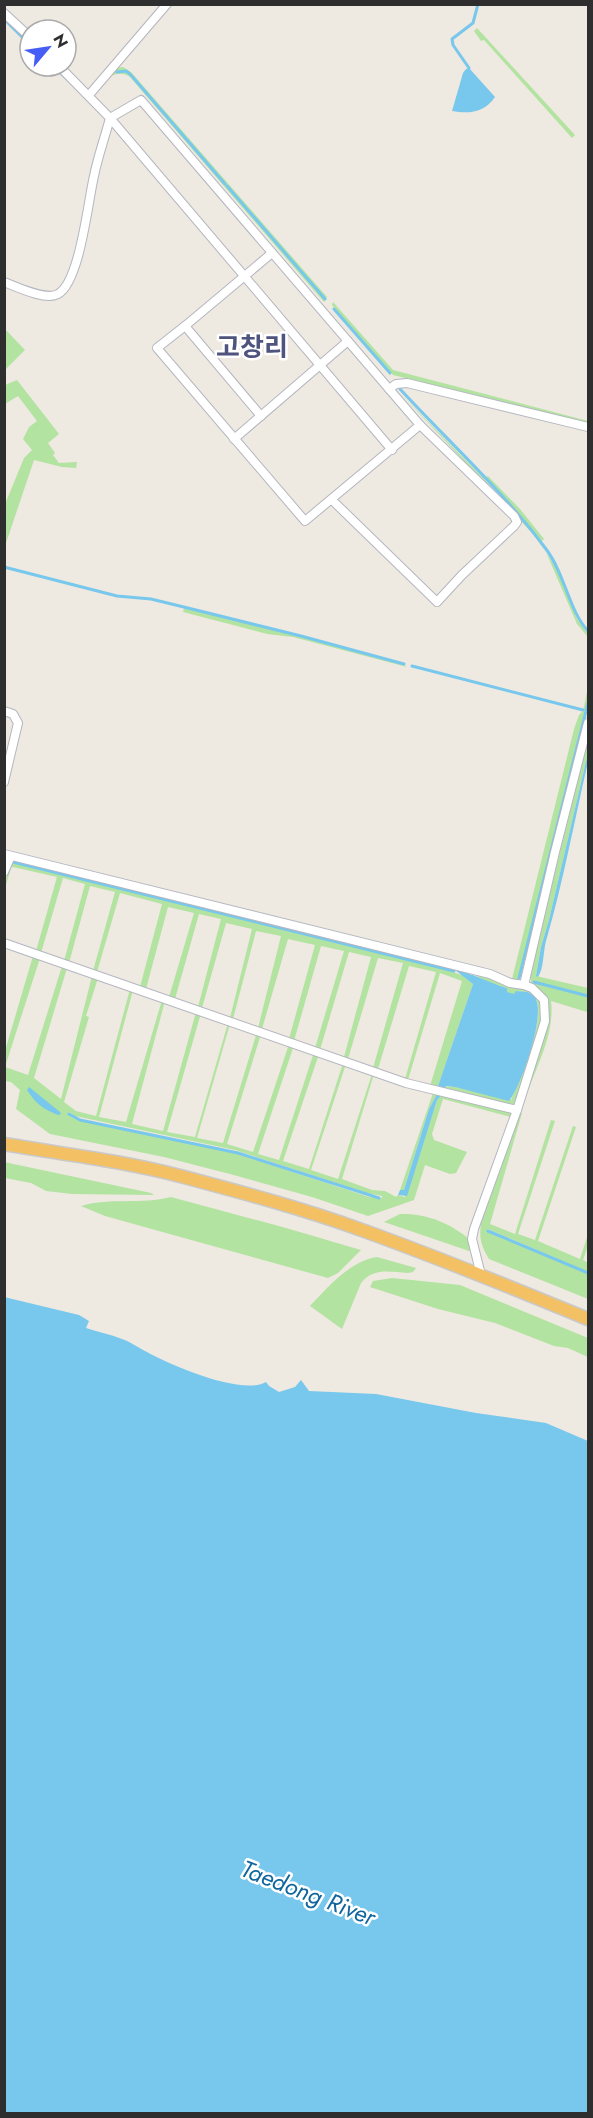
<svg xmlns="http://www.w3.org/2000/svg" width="593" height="2118" font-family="Jost,'Noto Sans KR',sans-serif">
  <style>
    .green { fill: #b3e3a0; fill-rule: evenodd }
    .water { fill: #78c7ec }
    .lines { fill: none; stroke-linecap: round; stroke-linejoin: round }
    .stream { stroke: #78c7ec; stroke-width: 3 }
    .minor-casing { stroke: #b4b6c0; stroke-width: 10 }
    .trunk-casing { stroke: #c9c9c9; stroke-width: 15 }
    .minor { stroke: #fff; stroke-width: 8 }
    .trunk { stroke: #f4c064; stroke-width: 12 }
    .labels { text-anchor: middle; stroke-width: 5; stroke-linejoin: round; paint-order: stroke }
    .water-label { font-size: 24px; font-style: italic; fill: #11669e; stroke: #fff }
    .quarter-label { font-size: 26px; font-weight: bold; fill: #4e547e; stroke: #fff }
  </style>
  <rect width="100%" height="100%" fill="#eee9e1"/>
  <g class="green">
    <path d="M477 28 575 135 572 138 484 40 481 41 474 31Z"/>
    <path d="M123 67 131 72 327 297 324 302 130 77C120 70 112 76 102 80L114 68Z"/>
    <path d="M333 302 393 370 588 421V423L393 375 332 305Z"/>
    <path d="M5 329 25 350 5 370Z"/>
    <path d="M17 380 59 434 48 443 55 453 53 455 59 463 77 462 76 468 62 467 34 460 5 546V504L24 458 32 450 23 439 29 427 37 421 18 396 5 404V385Z"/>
    <path d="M401 394 484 479 535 535 558 571 577 619 588 634V637L577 624 546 552 532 533Z"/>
    <path d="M488 476 520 509 544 539 542 541 486 477Z"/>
    <path d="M184 608 301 637 404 665 407 667 293 637 267 634 183 612Z"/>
    <path d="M588 687V698L518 980 512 979 574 729 579 715 583 711Z"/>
    <path d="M588 740V753L549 920 541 947 536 976 588 988V995L534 983 588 997 587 1012 551 1001C555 1032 538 1063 528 1091L526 1090 545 1032 541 993 531 984V969Z"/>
    <path d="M16 860 480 973 516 988 518 986 535 992 534 996 528 992 516 991 515 995 507 992V988L490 983 473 974 14 861Z"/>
    <path d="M13 862 445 969 464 976 473 984 438 1086 455 1087 511 1100C519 1082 546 1016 536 1000L539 996 542 1016 515 1104 512 1105 430 1086 462 981 440 973 408 1080 405 1079 436 972 409 966 378 1069 373 1068 403 963 378 958 348 1059 344 1057 371 957 349 952 320 1050 315 1048 344 951 321 946 294 1041 289 1039 315 945 288 939 262 1029 258 1028 281 936 256 931 233 1019 230 1018 252 929 226 923 202 1008 198 1007 221 919 199 914 175 999 169 997 194 913 168 907 146 989 140 987 162 904 120 893 97 972 93 971 115 892 90 886 69 963 64 961 85 884 63 878 41 953 36 951 57 877 13 867 11 868 5 888 7 872Z"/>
    <path d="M33 956 40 958 5 1067 28 1075 62 966 67 968 34 1078 61 1099 92 976 98 978 86 1016 89 1017 64 1102 76 1111 96 1116 130 989 133 990 99 1117 126 1122 162 1000 165 1001 132 1124 163 1131 196 1012 201 1013 167 1132 195 1137 228 1023 230 1024 197 1138 223 1143 257 1032 261 1034 227 1144 253 1152 289 1044 294 1045 258 1154 279 1160 314 1052 319 1054 283 1161 309 1169 343 1063 346 1064 311 1170 338 1179 372 1074H374L342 1179 372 1190 385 1191 396 1197 398 1195 405 1197 437 1100 442 1095 512 1111 513 1115 511 1117 443 1099 432 1134 434 1140 467 1152 456 1173 450 1174 425 1165 414 1200 368 1216 312 1197 230 1174 164 1157 50 1134 16 1109 20 1090 11 1082 5 1081V1051ZM69 1112 75 1116 235 1150 367 1193 382 1196V1198L369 1197 238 1154 80 1120 71 1117Z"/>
    <path d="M433 1093 437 1094 429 1109 404 1190H400Z"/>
    <path d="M522 1113 490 1224 515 1234 551 1120 555 1121 518 1234 535 1240 573 1126 576 1127 538 1241 580 1259 588 1234V1246L583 1260 588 1263V1272L488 1229 487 1231 588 1273V1299L489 1259C481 1246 479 1238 481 1223L519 1115Z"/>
    <path d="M4 1162 151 1193 154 1195 72 1194 46 1191 31 1183 5 1178Z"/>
    <path d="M171 1197 286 1228 361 1250 338 1273 328 1278 105 1216 81 1206C112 1197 141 1205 171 1197Z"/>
    <path d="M400 1214C425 1213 451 1223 470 1240L472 1252 384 1222Z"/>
    <path d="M377 1257 416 1268 413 1272 408 1273C390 1272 374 1267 361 1283L342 1329 310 1306C328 1287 350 1261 377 1257Z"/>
    <path d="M392 1278 460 1285 588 1338V1357L568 1348 554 1346 495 1323 438 1309 370 1287 373 1281Z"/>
  </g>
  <g class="water">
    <path d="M469 68 495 97C484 113 469 114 452 111L463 73 466 69Z"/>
    <path d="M588 753V762C574 822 563 883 546 941 543 952 544 968 538 977L536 976 541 947 549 920Z"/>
    <path d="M455 970C473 973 489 983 507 988V992L514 994 516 991 528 992 534 996 535 992 539 996 536 1000C545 1016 521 1087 509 1101L455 1087 446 1086 445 1088 438 1086 473 984Z"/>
    <path d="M29 1087 60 1112 61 1114 58 1115C43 1109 36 1104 27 1090Z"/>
    <path d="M437 1094 442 1095 437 1100 407 1196 398 1195 400 1190H404L429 1109Z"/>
    <path d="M4 1297 79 1315 89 1321 86 1328C98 1332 110 1334 122 1339 131 1342 139 1348 147 1352 170 1365 242 1396 266 1382L269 1386 279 1392 295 1387 301 1380 309 1391 376 1394 476 1413 546 1423 588 1441V2113H5Z"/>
  </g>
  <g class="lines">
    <g class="stream">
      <path d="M4 19 30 45"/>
      <path d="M53 66 67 79"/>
      <path d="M469 68 453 45 452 39 473 23 478 4"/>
      <path d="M117 72 126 71 130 74 225 184"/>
      <path d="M227 186 325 299"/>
      <path d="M334 309 390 373"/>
      <path d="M400 389C449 442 503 491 546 549 565 574 569 611 588 631"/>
      <path d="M4 567 117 596 151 599 196 610 301 636 404 664"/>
      <path d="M412 666 583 710"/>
      <path d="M13 862 454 971"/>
      <path d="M519 978 588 703"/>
      <path d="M534 982 588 996"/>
      <path d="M69 1114 80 1120 238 1153 379 1198"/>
      <path d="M488 1231 588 1273"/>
    </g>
    <defs>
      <g id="minor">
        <path d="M4 13 30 37"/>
        <path d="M59 66 110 118 141 100 420 425 514 516 517 522 514 526 462 575 437 602 332 500"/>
        <path d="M89 95 167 4"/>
        <path d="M110 118 392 450"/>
        <path d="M4 282C17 287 46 301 58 294 80 282 88 201 94 176 98 156 105 137 110 118"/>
        <path d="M185 326 157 348 305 521 420 425"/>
        <path d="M389 389 396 384 407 383 588 427"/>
        <path d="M261 416 185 326 272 253"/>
        <path d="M234 439 348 341"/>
        <path d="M4 711 13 714 18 723 4 782"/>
        <path d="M4 854 490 974 510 983 524 985"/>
        <path d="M4 872 11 856"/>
        <path d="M4 943 406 1083 517 1110"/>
        <path d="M481 1275 472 1239 474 1229 517 1110 545 1021 544 1000 532 988 524 985 555 852 588 723"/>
      </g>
      <path id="trunk" d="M4 1144C63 1154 122 1161 180 1176 240 1192 301 1208 359 1229 437 1257 513 1288 588 1319"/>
    </defs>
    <use href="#minor" class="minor-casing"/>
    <use href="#trunk" class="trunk-casing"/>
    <use href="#minor" class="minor"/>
    <use href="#trunk" class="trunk"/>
  </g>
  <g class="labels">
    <g class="water-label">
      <text transform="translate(308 1893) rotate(21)" y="8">Taedong River</text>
    </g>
    <g class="quarter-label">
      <text x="252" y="356">고창리</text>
    </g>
  </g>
  <rect width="593" height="2118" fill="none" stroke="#2e2e2e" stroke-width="12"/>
  <g transform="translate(48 48) rotate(61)"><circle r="28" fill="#ffffff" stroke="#ababab" stroke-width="1.5"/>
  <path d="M0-4.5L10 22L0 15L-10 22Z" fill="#475ef6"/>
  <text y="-9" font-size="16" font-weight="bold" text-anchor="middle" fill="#2e2e2e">N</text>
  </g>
</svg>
